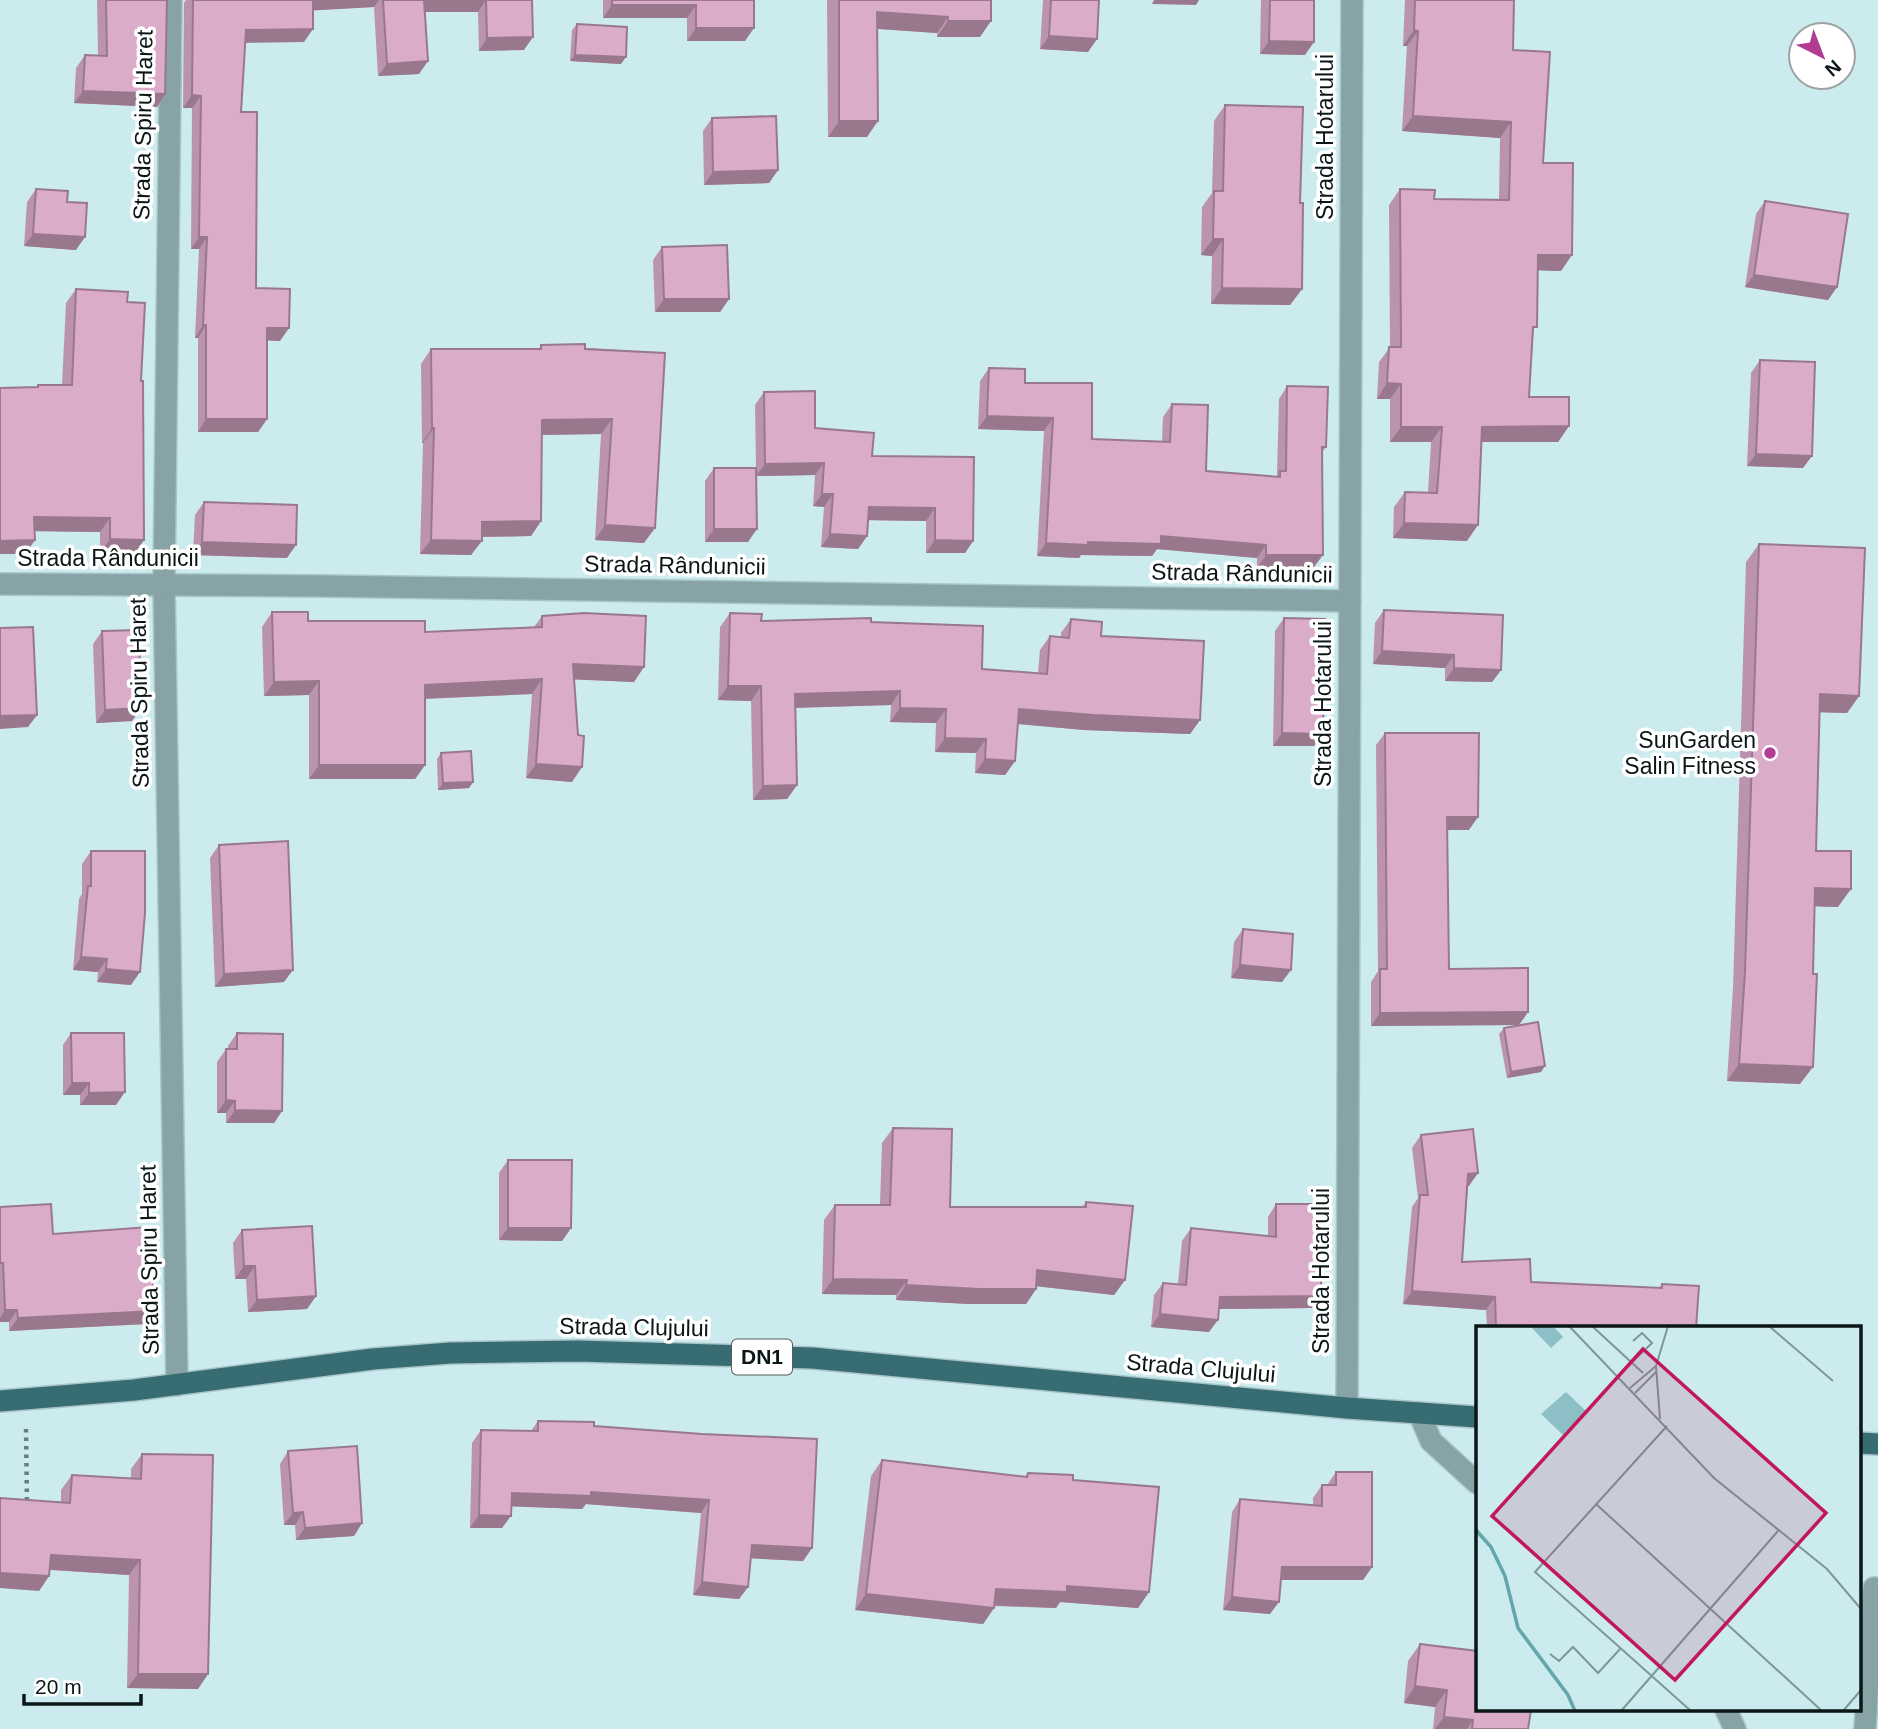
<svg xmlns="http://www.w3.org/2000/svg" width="1878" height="1729" font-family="Helvetica,sans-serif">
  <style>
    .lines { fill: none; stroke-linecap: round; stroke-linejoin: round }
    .minor-casing { stroke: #a8c5c7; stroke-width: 24 }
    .major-casing { stroke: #a8c5c7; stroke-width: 24 }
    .path { stroke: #677c7e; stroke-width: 4.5; stroke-dasharray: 3.5 5; stroke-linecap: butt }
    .minor { stroke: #88a3a6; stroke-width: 21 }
    .major { stroke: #376c72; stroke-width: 21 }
    .wall { fill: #bc93ae }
    .shaded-wall { fill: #99788d }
    .building { fill: #dbabca; stroke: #99788d; stroke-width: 2 }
    .poi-dot { fill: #b23c92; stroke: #fff; stroke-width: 2.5 }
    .labels { text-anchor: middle; stroke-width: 7; stroke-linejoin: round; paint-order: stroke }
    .shield { fill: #fff; stroke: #545c5d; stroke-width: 2 }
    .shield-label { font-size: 21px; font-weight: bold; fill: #0b1617 }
    .street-label { font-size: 23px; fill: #0b1617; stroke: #fff }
    .poi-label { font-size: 23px; fill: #0b1617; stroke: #fff; text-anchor: end }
    .inset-river { fill: none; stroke: #64a6ad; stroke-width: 3.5 }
    .inset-road { fill: none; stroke: #7e9698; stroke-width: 2 }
    .view { fill: #c2185b; fill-opacity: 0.15; stroke: #c2185b; stroke-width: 3.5 }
    .inset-edge { fill: none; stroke: #0b1617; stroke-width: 3.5 }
  </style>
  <rect width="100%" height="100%" fill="#cbebee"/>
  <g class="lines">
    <defs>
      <g id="minor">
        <path d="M171 0 164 584 177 1385"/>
        <path d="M0 584 322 586 1350 601"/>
        <path d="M1347 1408 1352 0"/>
        <path d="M1419 1413 1431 1441 1477 1483"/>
        <path d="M1726 1710 1735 1729"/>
        <path d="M1865 1729 1874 1588"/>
      </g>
      <g id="major">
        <path d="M0 1401 134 1390 373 1359 450 1353 578 1351 812 1358 1347 1408 1477 1417"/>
        <path d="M1859 1443 1878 1444"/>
      </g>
    </defs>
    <use href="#minor" class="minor-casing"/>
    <use href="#major" class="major-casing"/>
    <path class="path" d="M26 1429 27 1502"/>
    <use href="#minor" class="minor"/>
    <use href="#major" class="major"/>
  </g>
  <g class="wall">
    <path d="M97 0H167L165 94 157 107 74 103 76 68 85 55H98Z"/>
    <path d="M186 0H532L524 50 479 51 478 12H425L419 74 378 76 374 7 313 10 304 42H245L241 112 256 288 280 341 267 340V419L258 432H198V338H195L199 249H191L192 108H183L184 3Z"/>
    <path d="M603 0H754L745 41H687V18H603Z"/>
    <path d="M827 0H991L980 37H937V33L877 29 867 137H828Z"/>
    <path d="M1043 0H1099L1088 52 1040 49Z"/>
    <path d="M1261 0H1314L1305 55 1260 54Z"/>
    <path d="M1405 0H1514L1513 50 1543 163 1561 271 1538 270 1529 397 1569 426 1558 442H1481L1467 541 1393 538 1394 507 1405 492H1428L1431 442H1390V399H1377L1379 362 1390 347 1389 205 1400 189 1434 199 1499 200 1500 138 1402 131 1407 46H1403Z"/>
    <path d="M577 24 621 64 570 61 572 30Z"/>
    <path d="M1225 105 1300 203 1302 289 1290 305 1211 304 1212 256 1201 255 1202 207 1212 193 1214 121Z"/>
    <path d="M712 118 778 170 769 183 704 185 703 131Z"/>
    <path d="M36 189 67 202 76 250 24 246 27 202Z"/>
    <path d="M1765 201 1837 287 1828 300 1745 287 1756 214Z"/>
    <path d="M662 247 729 299 720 312H655L653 260Z"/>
    <path d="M76 289 127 302 141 381 144 540 134 554 100 553V532L35 531V540L25 554 37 387 38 385H62L66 303Z"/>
    <path d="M541 345 665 353 644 543 595 540 601 434 541 435V521L531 536 482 537 471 555 420 554 423 443H422L421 364 431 349H539Z"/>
    <path d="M1760 360 1803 468 1747 466 1751 373Z"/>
    <path d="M989 368 1025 383 1092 439 1162 441 1163 417 1172 404 1206 471 1276 477 1277 475 1279 399 1287 386 1326 447 1322 453 1314 567 1257 568V558L1157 549 1152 556 1081 555 1079 558 1037 556 1044 431 978 429 980 381Z"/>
    <path d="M764 392 815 428 872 456 973 541 965 553H926V521L868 520 867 536 858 549 821 547 824 507 813 506 815 475 756 476 748 542H705V481L714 468H756L755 405Z"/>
    <path d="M204 502 287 558 193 555 195 515Z"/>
    <path d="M1759 544 1859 696 1847 713 1820 712 1816 851 1838 907 1814 906 1800 1084 1727 1081 1733 988 1746 562Z"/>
    <path d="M1384 610 1501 670 1492 682 1445 681V668L1373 664 1375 623Z"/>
    <path d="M272 612 308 621 425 632 534 627 542 616 634 682 574 679 572 782 526 778 532 694 425 699V765L415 779H309V695L264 696 262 627Z"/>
    <path d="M730 613 761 621 871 622 982 669 1038 673 1040 650 1050 636 1061 637V633L1071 619 1101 636 1200 720 1190 734 1084 730 1018 724 1015 761 1005 775 975 773 976 753 935 752 936 723 890 722 891 705 795 708 797 785 787 799 753 800 751 701 718 700 720 627Z"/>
    <path d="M1284 618 1314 746H1273L1275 631Z"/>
    <path d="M102 631 141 708 132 721 96 723 93 644Z"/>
    <path d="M1385 733 1469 830H1447L1449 969 1528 1012 1519 1025 1371 1026V982L1378 971 1376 745Z"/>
    <path d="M441 753 473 782 469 788 438 790 437 759Z"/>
    <path d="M219 845 284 982 215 987 210 858Z"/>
    <path d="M91 851 131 985 97 982 98 972 73 970 79 899 82 894V864Z"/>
    <path d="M1243 929 1282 982 1231 978 1234 942Z"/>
    <path d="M1504 1028 1541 1072 1507 1078 1499 1034Z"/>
    <path d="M71 1033 116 1105H80V1095H63V1045Z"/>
    <path d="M237 1033 282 1111 274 1123H226V1113H217V1062L226 1049H228V1046Z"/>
    <path d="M893 1128 950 1207H1082L1086 1202 1125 1280 1114 1295 1036 1286V1289L1026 1304H969L896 1300V1295L822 1294 824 1220 835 1205H880L882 1143Z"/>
    <path d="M1421 1135 1469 1186H1468L1462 1262 1531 1282 1659 1288 1662 1284 1696 1328H1487L1486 1310 1403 1304 1412 1207 1418 1198 1412 1148Z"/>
    <path d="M508 1160 571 1228 562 1241 499 1240V1173Z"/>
    <path d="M1276 1204 1321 1296 1312 1308 1219 1309 1209 1332 1151 1327 1154 1295 1163 1283 1178 1284 1182 1241 1191 1228 1268 1236V1217Z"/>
    <path d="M0 1207 53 1234 146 1324 9 1331V1322H0Z"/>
    <path d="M242 1230 316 1296 307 1309 248 1312 246 1279H235L233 1243Z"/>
    <path d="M538 1421 594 1426 812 1548 803 1561 751 1558 748 1587 739 1599 693 1595 701 1513 586 1504 582 1509 511 1506 502 1528H470L472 1443 481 1430 531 1431Z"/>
    <path d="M288 1451 362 1523 354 1536 296 1540 295 1525H284L280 1464Z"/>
    <path d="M142 1454 208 1674 198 1689 127 1688 129 1575 50 1570 49 1576 39 1591 61 1503V1490L72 1475 131 1478V1469Z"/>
    <path d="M882 1460 1025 1477 1028 1473 1073 1480 1149 1592 1138 1608 1060 1602 1056 1608 994 1606V1608L983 1624 855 1610 871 1476Z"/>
    <path d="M1336 1472 1372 1567 1363 1580H1281L1270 1614 1223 1610 1232 1512 1240 1499 1313 1505V1498L1322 1485H1327Z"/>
    <path d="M1420 1644 1528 1729H1433L1435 1707 1404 1703 1408 1661Z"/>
  </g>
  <g class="shaded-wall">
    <path d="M312 0H379L374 7 304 11Z"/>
    <path d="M424 0H486L478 12H415Z"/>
    <path d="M1154 0H1199L1196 5 1152 4Z"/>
    <path d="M612 5H696L687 18H603Z"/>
    <path d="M877 12 948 17 937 33 866 28Z"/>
    <path d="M948 21H991L980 37H937Z"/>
    <path d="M696 28H754L745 41H687Z"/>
    <path d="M313 29 304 42 237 43 246 30Z"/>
    <path d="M1414 30 1418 31 1407 46H1403Z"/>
    <path d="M1049 36 1097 39 1088 52 1040 49Z"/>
    <path d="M533 37 524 50 479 51 487 38Z"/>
    <path d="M1269 41 1314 42 1305 55 1260 54Z"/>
    <path d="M575 55 626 57 621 64 570 61Z"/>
    <path d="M428 61 419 74 378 76 387 64Z"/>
    <path d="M83 91 165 94 157 107 74 103Z"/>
    <path d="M192 95 201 96 192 108H183Z"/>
    <path d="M1413 116 1511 122 1500 138 1402 131Z"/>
    <path d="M839 121H878L867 137H828Z"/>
    <path d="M778 170 769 183 704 185 713 172Z"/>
    <path d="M33 234 85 237 76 250 24 246Z"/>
    <path d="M199 237H207L199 249H191Z"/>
    <path d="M1213 239H1223L1212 256 1201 255Z"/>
    <path d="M1538 255H1572L1561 271 1527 270Z"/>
    <path d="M1754 275 1837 287 1828 300 1745 287Z"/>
    <path d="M1222 288 1302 289 1290 305 1211 304Z"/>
    <path d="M664 299H729L720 312H655Z"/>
    <path d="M203 325H206L198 338H195Z"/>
    <path d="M267 328H289L280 341 259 340Z"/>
    <path d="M1387 383 1401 384 1390 399H1377Z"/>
    <path d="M987 416 1053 418 1044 431 978 429Z"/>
    <path d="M206 419H267L258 432H198Z"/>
    <path d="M612 419 601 434 531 435 542 420Z"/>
    <path d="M1569 426 1558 442H1471L1482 427Z"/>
    <path d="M1401 427H1442L1431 442H1390Z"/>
    <path d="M432 428H434L423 443H422Z"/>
    <path d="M1756 454 1812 456 1803 468 1747 466Z"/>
    <path d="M824 463 815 475 756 476 765 464Z"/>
    <path d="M822 494H833L824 507 813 506Z"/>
    <path d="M869 507 935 508 926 521 860 520Z"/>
    <path d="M34 517 110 518 100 532 24 531Z"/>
    <path d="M541 521 531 536 472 537 482 522Z"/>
    <path d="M1404 523 1478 525 1467 541 1393 538Z"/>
    <path d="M605 525 655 528 644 543 595 540Z"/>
    <path d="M714 529H757L748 542H705Z"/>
    <path d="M830 534 867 536 858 549 821 547Z"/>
    <path d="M1161 536 1266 545 1257 558 1157 549 1152 556 1081 555 1079 558 1037 556 1046 543 1088 542Z"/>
    <path d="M110 539 144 540 134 554 100 553Z"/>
    <path d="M35 540 25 554H0V541Z"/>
    <path d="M431 540 482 541 471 555 420 554Z"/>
    <path d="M935 540 973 541 965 553H926Z"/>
    <path d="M202 542 296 545 287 558 193 555Z"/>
    <path d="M1266 555H1323L1314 567 1257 568Z"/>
    <path d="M1382 651 1454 655 1445 668 1373 664Z"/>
    <path d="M573 664 644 667 634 682 563 679Z"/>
    <path d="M1454 668 1501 670 1492 682 1445 681Z"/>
    <path d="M542 679 532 694 415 699 425 685Z"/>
    <path d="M319 681 309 695 264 696 274 682Z"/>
    <path d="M728 686H761L751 701 718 700Z"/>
    <path d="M900 691 891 705 785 708 795 694Z"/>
    <path d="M1820 694 1859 696 1847 713 1808 712Z"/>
    <path d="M141 708 132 721 96 723 105 710Z"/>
    <path d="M900 708 946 709 936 723 890 722Z"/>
    <path d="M1019 709 1200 720 1190 734 1084 730 1009 723Z"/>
    <path d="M37 715 28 727 0 729V716Z"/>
    <path d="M1282 733 1323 734 1314 746H1273Z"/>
    <path d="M945 738 986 739 976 753 935 752Z"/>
    <path d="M985 759 1015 761 1005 775 975 773Z"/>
    <path d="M536 764 582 767 572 782 526 778Z"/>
    <path d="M319 765H425L415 779H309Z"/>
    <path d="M473 782 469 788 438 790 443 783Z"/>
    <path d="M797 785 787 799 753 800 763 786Z"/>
    <path d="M1447 817H1478L1469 830H1438Z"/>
    <path d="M1815 888 1851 889 1838 907 1802 906Z"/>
    <path d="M81 957 107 959 98 972 73 970Z"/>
    <path d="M1240 965 1291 970 1282 982 1231 978Z"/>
    <path d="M106 969 140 972 131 985 97 982Z"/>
    <path d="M293 970 284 982 215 987 224 974Z"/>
    <path d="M1528 1012 1519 1025 1371 1026 1380 1013Z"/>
    <path d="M1739 1064 1813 1067 1800 1084 1727 1081Z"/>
    <path d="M1545 1066 1541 1072 1507 1078 1511 1072Z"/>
    <path d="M72 1083H89L80 1095H63Z"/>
    <path d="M125 1092 116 1105H80L89 1093Z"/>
    <path d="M226 1100 235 1101 226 1113H217Z"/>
    <path d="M235 1110 282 1111 274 1123H226Z"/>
    <path d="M1478 1173 1469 1186 1460 1187 1468 1174Z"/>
    <path d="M508 1228H571L562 1241 499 1240Z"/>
    <path d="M244 1266H255L246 1279H235Z"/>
    <path d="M1037 1270 1125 1280 1114 1295 1026 1285Z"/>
    <path d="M833 1279 907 1280 896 1295 822 1294Z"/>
    <path d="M906 1285 1036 1289 1026 1304H969L896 1300Z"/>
    <path d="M1412 1291 1495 1297 1486 1310 1403 1304Z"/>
    <path d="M316 1296 307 1309 248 1312 257 1300Z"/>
    <path d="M1321 1296 1312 1308 1211 1309 1220 1297Z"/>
    <path d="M5 1310H17L9 1322H0V1318Z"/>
    <path d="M155 1311 146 1324 9 1331 18 1318Z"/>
    <path d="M1160 1314 1218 1320 1209 1332 1151 1327Z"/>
    <path d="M591 1492 709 1500 701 1513 586 1504 582 1509 503 1506 512 1493Z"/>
    <path d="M303 1512 295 1525H284L293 1513Z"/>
    <path d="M479 1515 511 1516 502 1528H470Z"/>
    <path d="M362 1523 354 1536 296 1540 305 1528Z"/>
    <path d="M752 1545 812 1548 803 1561 743 1558Z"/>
    <path d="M51 1555 140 1560 129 1575 40 1569Z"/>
    <path d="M1282 1567H1372L1363 1580H1273Z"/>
    <path d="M0 1573 49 1576 39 1591 0 1588Z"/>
    <path d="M702 1582 748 1587 739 1599 693 1595Z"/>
    <path d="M1067 1586 1149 1592 1138 1608 1060 1602 1056 1608 985 1605 996 1589Z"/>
    <path d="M866 1594 994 1608 983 1624 855 1610Z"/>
    <path d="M1232 1597 1279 1602 1270 1614 1223 1610Z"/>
    <path d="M138 1674H208L198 1689 127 1688Z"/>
    <path d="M1415 1686 1447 1690 1435 1707 1404 1703Z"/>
    <path d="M1444 1717 1473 1720 1467 1729H1435Z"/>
  </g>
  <g class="building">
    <path d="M106 0H167L165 94 83 91 85 55 107 56Z"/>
    <path d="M193 0H313V29L246 30 241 112H257L256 288 290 289 289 328H267V419H206V325H203L207 237H199L201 96 192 95Z"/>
    <path d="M383 0H424L428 61 387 64Z"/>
    <path d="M486 0H532L533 37 487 38Z"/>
    <path d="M612 0H754V28H696V5H612Z"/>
    <path d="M839 0H991V21H948V17L877 12 878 121H839Z"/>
    <path d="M1051 0H1099L1097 39 1049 36Z"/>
    <path d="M1270 0H1314V42L1269 41Z"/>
    <path d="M1415 0H1514L1513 50 1550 52 1543 163H1573L1572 255H1538L1537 327H1533L1529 397H1569V426L1482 427 1478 525 1404 523 1405 492 1437 493 1442 427H1401V384L1387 383 1389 347H1401L1400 189 1435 190 1434 199 1509 200 1511 122 1413 116 1418 31 1414 30Z"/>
    <path d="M577 24 627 27 626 57 575 55Z"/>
    <path d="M1225 105 1303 107 1300 203H1303L1302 289 1222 288 1223 239H1213L1214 191H1223Z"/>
    <path d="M776 116 778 170 713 172 712 118Z"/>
    <path d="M36 189 68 191 67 202 87 203 85 237 33 234Z"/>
    <path d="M1765 201 1848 214 1837 287 1754 275Z"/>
    <path d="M727 245 729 299H664L662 247Z"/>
    <path d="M76 289 128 292 127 302 145 303 141 381H143L144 540 110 539V518L34 517 35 540 0 541V388L38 387V385H72Z"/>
    <path d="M585 344V349L665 353 655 528 605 525 612 419 542 420 541 521 482 522V541L431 540 434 428H432L431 349H541V345Z"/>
    <path d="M1760 360 1815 362 1812 456 1756 454Z"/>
    <path d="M989 368 1025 369V383H1092V439L1170 442 1172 404 1208 405 1206 471 1280 477V471H1286L1287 386 1328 387 1326 447H1322L1323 555H1266V545L1161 536V544L1088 542V545L1046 543 1053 418 987 416Z"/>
    <path d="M815 391V428L874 433 872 456 974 457 973 541 935 540V508L869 507 867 536 830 534 833 494H822L824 463 765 464 764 392Z"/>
    <path d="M714 468H756L757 529H714Z"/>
    <path d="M204 502 297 505 296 545 202 542Z"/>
    <path d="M1759 544 1865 548 1859 696 1820 694 1816 851H1851V889L1815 888 1813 974H1817L1813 1067 1739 1064 1745 971Z"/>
    <path d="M1384 610 1503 615 1501 670 1454 668V655L1382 651Z"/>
    <path d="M272 612H308V621H425V632L542 627V616L584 613 646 616 644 667 573 664 578 735 584 736 582 767 536 764 542 679 425 685V765H319V681L274 682Z"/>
    <path d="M730 613 762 614 761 621 871 618V622L983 626 982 669 1047 674 1050 636 1069 638 1071 619 1102 622 1101 636 1204 641 1200 720 1094 715 1019 709 1015 761 985 759 986 739 945 738 946 709 900 708V691L795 694 797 785 763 786 761 686H728Z"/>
    <path d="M1284 618 1325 619 1323 734 1282 733Z"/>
    <path d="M33 627 37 715 0 716V628Z"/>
    <path d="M139 630 141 708 105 710 102 631Z"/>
    <path d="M1385 733H1479L1478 817H1447L1449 969 1528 968V1012L1380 1013V969H1387Z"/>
    <path d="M471 751 473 782 443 783 441 753Z"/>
    <path d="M288 841 293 970 224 974 219 845Z"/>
    <path d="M91 851H145V913L140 972 106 969 107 959 81 957 88 886H91Z"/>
    <path d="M1243 929 1293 934 1291 970 1240 965Z"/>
    <path d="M1538 1022 1545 1066 1511 1072 1504 1028Z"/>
    <path d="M71 1033H124L125 1092 89 1093V1083H72Z"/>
    <path d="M237 1033 283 1034 282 1111 235 1110V1101L226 1100V1049H237Z"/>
    <path d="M893 1128 952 1129 950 1207H1086V1202L1133 1206 1125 1280 1037 1270 1036 1289H979L906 1285 907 1280 833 1279 835 1205H890Z"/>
    <path d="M1473 1129 1478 1173 1468 1174 1462 1262 1530 1259 1531 1282 1662 1288V1284L1699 1286 1696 1328H1496L1495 1297 1412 1291 1420 1195H1428L1421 1135Z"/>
    <path d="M508 1160H572L571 1228H508Z"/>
    <path d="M51 1204 53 1234 149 1227 155 1311 18 1318 17 1310H5L3 1263H0V1207Z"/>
    <path d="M1276 1204H1321V1296L1220 1297 1218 1320 1160 1314 1163 1283 1186 1285 1191 1228 1276 1237Z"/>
    <path d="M312 1226 316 1296 257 1300 255 1266H244L242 1230Z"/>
    <path d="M538 1421 594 1422V1426L702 1434 817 1439 812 1548 752 1545 748 1587 702 1582 709 1500 591 1492V1496L512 1493 511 1516 479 1515 481 1430 538 1431Z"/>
    <path d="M357 1446 362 1523 305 1528 303 1512 293 1513 288 1451Z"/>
    <path d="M142 1454 213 1455 208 1674H138L140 1560 51 1555 49 1576 0 1573V1498L70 1503 72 1475 141 1479Z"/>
    <path d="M882 1460 1027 1477 1028 1473 1073 1475V1480L1159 1487 1149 1592 1067 1586V1592L996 1589 994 1608 866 1594Z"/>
    <path d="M1336 1472H1372V1567H1282L1279 1602 1232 1597 1240 1499 1322 1506V1485H1336Z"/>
    <path d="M1420 1644 1477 1651V1710H1531L1528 1729H1472L1473 1720 1444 1717 1447 1690 1415 1686Z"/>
  </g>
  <circle class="poi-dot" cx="1770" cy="753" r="7"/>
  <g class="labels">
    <rect class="shield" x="732" y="1339.5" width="60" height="35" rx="5"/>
    <g class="shield-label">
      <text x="762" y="1364">DN1</text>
    </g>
    <g class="street-label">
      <text transform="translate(143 125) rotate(-89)" y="8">Strada Spiru Haret</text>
      <text transform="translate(1325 137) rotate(-90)" y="8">Strada Hotarului</text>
      <text x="108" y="566">Strada Rândunicii</text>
      <text transform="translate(675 565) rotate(1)" y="8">Strada Rândunicii</text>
      <text transform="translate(1242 573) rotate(1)" y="8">Strada Rândunicii</text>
      <text transform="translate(139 693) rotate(-91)" y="8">Strada Spiru Haret</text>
      <text transform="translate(1323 704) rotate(-90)" y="8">Strada Hotarului</text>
      <text transform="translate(149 1260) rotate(-91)" y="8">Strada Spiru Haret</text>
      <text transform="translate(1321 1271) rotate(-90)" y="8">Strada Hotarului</text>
      <text transform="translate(634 1327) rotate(1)" y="8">Strada Clujului</text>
      <text transform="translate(1201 1368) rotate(5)" y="8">Strada Clujului</text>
    </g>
    <g class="poi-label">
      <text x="1756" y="748">SunGarden<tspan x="1756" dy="26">Salin Fitness</tspan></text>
    </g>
  </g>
  <g transform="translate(1476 1326)">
    <rect width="385" height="385" fill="#cbebee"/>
    <path d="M54 0H77L87 11 75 22ZM90 66 110 85 87 109 65 88Z" fill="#8cc0c6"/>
    <path class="inset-river" d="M0 204 15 221 29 250 42 302 92 369 99 385"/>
    <path class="inset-road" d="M93 0 238 152 351 243 385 283M116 0 167 47M293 0 357 55M155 37 176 17 166 7 157 15M154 62 180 40M159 67 180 46M184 93 180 40 192 0M191 100 59 246 215 385M120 178 346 385M74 328 83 335 97 321 122 347 145 322M145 385 302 205M367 385 385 364"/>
    <path class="view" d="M167 23 350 187 199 354 16 190Z"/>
    <rect width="385" height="385" class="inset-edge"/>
  </g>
  <g transform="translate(1822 56) rotate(138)"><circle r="33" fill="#ffffff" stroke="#9da2a2" stroke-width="2"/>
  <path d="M0-5L12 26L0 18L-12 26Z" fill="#b23c92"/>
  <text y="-10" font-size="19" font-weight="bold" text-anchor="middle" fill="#0b1617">N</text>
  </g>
  <path d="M24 1694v10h117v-10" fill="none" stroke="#0b1617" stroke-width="3.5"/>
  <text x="35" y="1694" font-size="21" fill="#0b1617" stroke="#ffffff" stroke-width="5" paint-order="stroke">20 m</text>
</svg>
